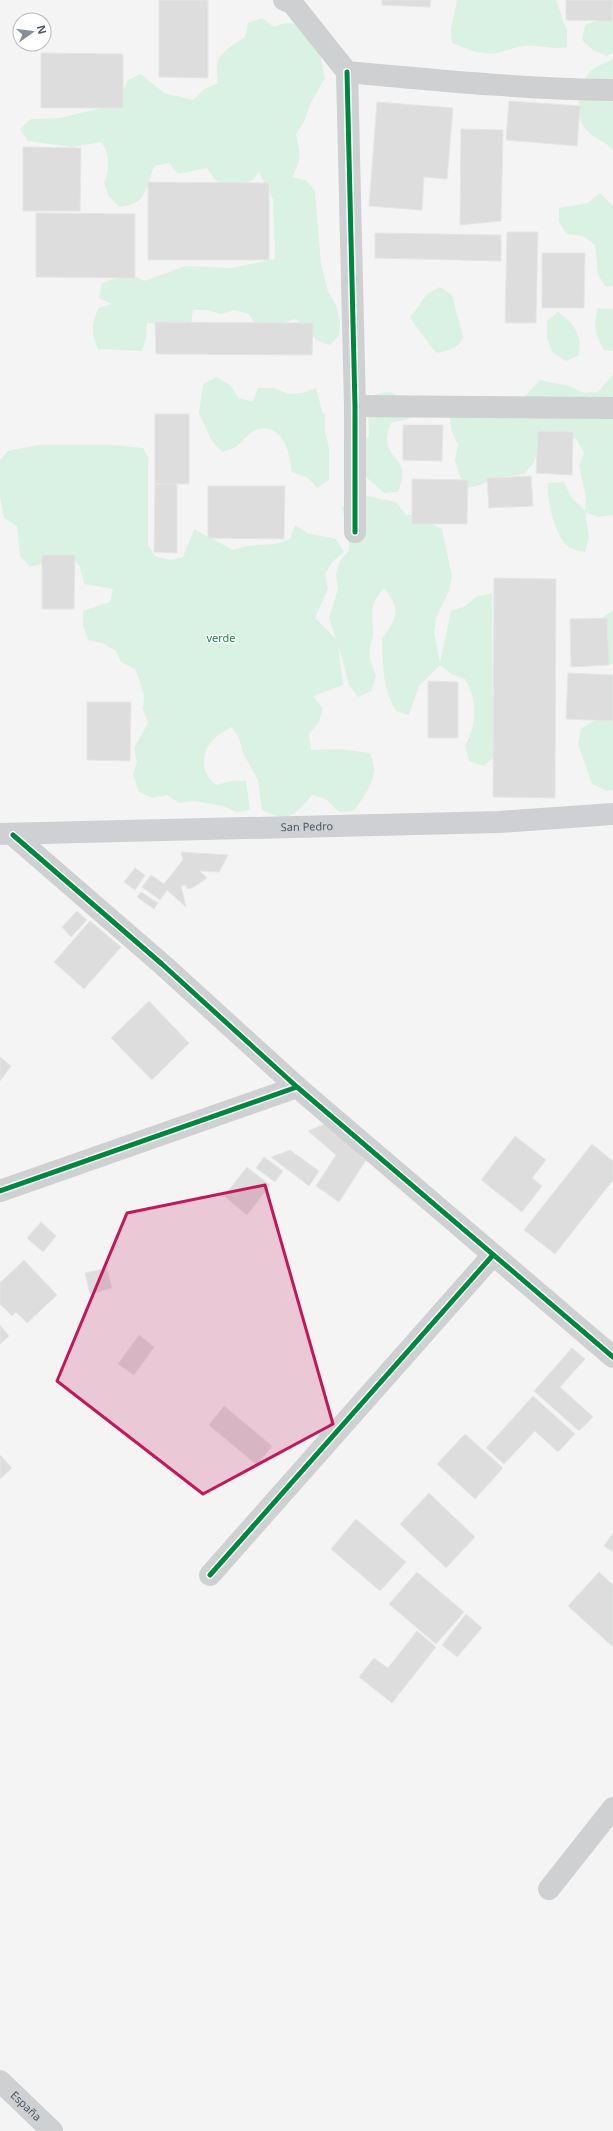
<svg xmlns="http://www.w3.org/2000/svg" width="613" height="2131" font-family="'Noto Sans',sans-serif">
  <style>
    .green { fill: #d9f2e3 }
    .building { fill: #ddddde; stroke: #e5e6e7 }
    .lines { fill: none; stroke-linecap: round; stroke-linejoin: round }
    .street { stroke: #ced0d2; stroke-width: 22 }
    .secondary { stroke: #ced0d4; stroke-width: 22 }
    .cycleway-casing { stroke: #fff; stroke-width: 8 }
    .cycleway { stroke: #00873e; stroke-width: 5 }
    .marked { fill: #c2185b; fill-opacity: 0.2; stroke: #c2185b; stroke-width: 3; stroke-linejoin: round }
    .labels { text-anchor: middle; stroke-width: 3; stroke-linejoin: round; paint-order: stroke }
    .park-label { font-size: 11px; fill: #17864f; stroke: #fff }
    .street-label { font-size: 11px; fill: #4a5661; stroke: #fff }
  </style>
  <rect width="100%" height="100%" fill="#f4f4f4"/>
  <g class="green">
    <path d="M457 0H556L567 31V47C550 50 540 45 524 46 515 47 506 51 497 53 482 56 465 48 452 43L451 29Z"/>
    <path d="M613 3V53L607 56 593 50 582 40 585 25 600 20Z"/>
    <path d="M262 18 274 27C278 25 284 23 289 23 316 24 321 57 325 78L310 104 305 120 296 134C300 152 302 160 292 177L306 180 315 191 321 263 328 292 336 305 340 320 339 335 330 345 316 340 308 327 294 319 281 324 257 328 249 314 234 310 221 314 207 310H193L191 324 177 326 147 323 146 338 142 351 98 349C91 333 91 323 99 308L112 304 99 298 102 283 130 274 144 281 186 266 231 268 275 259 273 199 259 172C251 186 229 191 217 181 213 178 210 172 207 168L178 174 169 163 154 166C146 189 147 204 120 207L109 197 104 183C110 167 110 158 102 142L72 147 28 141 20 129 31 119 59 118 115 105 128 80 141 74 164 93 193 100 204 89 218 83C213 54 224 52 245 37L248 23Z"/>
    <path d="M613 59V150C606 141 590 137 584 127 576 111 578 87 589 73 594 67 605 63 613 59Z"/>
    <path d="M600 193 613 206V286L606 287 598 275 595 245 583 236 567 234 559 222V208L588 203Z"/>
    <path d="M440 287 452 295 463 337C459 349 447 351 436 353L410 318 427 294Z"/>
    <path d="M598 308 613 309V351L604 350C595 334 593 327 598 308Z"/>
    <path d="M558 312C575 325 582 334 579 355L566 361 552 352 547 338V321Z"/>
    <path d="M613 374V515L598 517 585 512 589 537 585 552C581 551 574 550 570 548 554 536 547 501 548 483L564 482 571 497 585 511 586 497 579 466 584 453 577 440 563 434 539 448 534 462 524 474 494 478 481 485 467 488 459 474 455 460 458 445 452 432 447 402H520L540 380 569 386 584 393 598 392Z"/>
    <path d="M217 377 230 385 239 398 253 402 258 388H274L288 394 302 393 316 388 323 415 325 412V432L329 448V480L317 488 307 477 292 472C290 454 283 423 258 429 250 431 243 441 237 446 233 449 227 451 222 452L212 441 199 413 203 384Z"/>
    <path d="M390 392 403 398 420 416 391 423C390 427 387 433 387 438 387 463 413 457 398 492L384 493 363 474 358 446 369 436 368 406 375 394Z"/>
    <path d="M38 445H114L143 448 150 461 148 459V545L155 556 170 560 183 557 194 529 233 550C255 541 269 549 290 539L295 525 307 533 336 539 344 552 333 561 325 574 328 589 315 618 336 639 329 618 338 589 336 575 340 561 349 550V536L342 508 353 498 368 496 396 502 406 515H414L442 529 452 576 449 591 436 618 434 633 440 663 451 611 465 606 476 597 492 593 493 710 497 741 495 756 484 766 469 761 465 746C477 723 478 702 465 679L451 674 440 665 419 686 409 715 396 711C382 687 383 666 382 638 398 618 401 609 384 588 369 606 372 610 373 631 374 636 371 641 370 646 368 657 372 666 376 676L371 691 358 697 349 685 338 644 343 685 313 696 323 708 319 722 309 734 311 750 340 749 370 753C372 758 374 764 374 768 374 784 362 800 354 811L339 812 326 799 312 795C295 816 288 823 262 810L258 780 243 753 239 738 232 727C214 735 198 751 206 773 208 777 213 782 216 785L231 781H246L250 810 236 812 223 806 194 801 179 803 167 795 153 798 139 792 133 775 137 762 134 748 148 723 143 709 144 695 140 682 135 669 121 662 115 650 102 643 88 640 83 625V611L110 602 113 589 84 584 80 567 72 556 30 567 20 556 17 526 4 518 0 496V460L8 451Z"/>
    <path d="M613 611V664H611L599 657C597 638 591 620 613 611Z"/>
    <path d="M607 717 613 719V790L607 791 592 784 578 744 581 729 594 721Z"/>
  </g>
  <g class="building">
    <path d="M159 0H208V78L159 77Z"/>
    <path d="M382 0H431L430 7 382 5Z"/>
    <path d="M566 0H613L612 21 566 20Z"/>
    <path d="M41 53 123 54V108H41Z"/>
    <path d="M509 101 580 106 577 146 506 140Z"/>
    <path d="M377 102 453 108 447 179 424 177 422 210 369 206Z"/>
    <path d="M461 129 503 130 501 221 460 225Z"/>
    <path d="M23 147 81 148 80 211H23Z"/>
    <path d="M148 182 269 183V260H148Z"/>
    <path d="M36 213 135 214V278L36 277Z"/>
    <path d="M507 232H538L536 323H505Z"/>
    <path d="M375 233 501 235V261L375 258Z"/>
    <path d="M542 253H585L584 308H542Z"/>
    <path d="M155 322 313 323 312 355 156 354Z"/>
    <rect x="155" y="414" width="34" height="70"/>
    <path d="M403 425H443L442 461 403 460Z"/>
    <path d="M538 431 573 432 572 475 536 473Z"/>
    <path d="M531 476 533 506 489 508 487 478Z"/>
    <path d="M412 479 468 480 467 524H412Z"/>
    <path d="M155 484H177V553L154 552Z"/>
    <path d="M208 486H285L284 539 208 538Z"/>
    <path d="M42 555H75L74 609H42Z"/>
    <path d="M494 578 556 579 555 798 493 797Z"/>
    <path d="M607 618 609 665 571 667 570 619Z"/>
    <path d="M568 673 613 675V721L566 719Z"/>
    <path d="M428 681 458 682V738H428Z"/>
    <path d="M87 702H131L130 761 87 760Z"/>
    <path d="M181 852 228 855 219 872 200 871 207 878 192 888 187 889 186 885 181 886 186 907 167 890 160 900 142 887 151 875 164 884 183 860Z"/>
    <path d="M135 868 145 875 135 890 124 882Z"/>
    <path d="M141 892 158 903 154 909 137 897Z"/>
    <path d="M77 911 87 920 71 937 62 927Z"/>
    <path d="M90 921 121 947 84 989 54 962Z"/>
    <path d="M149 1001 189 1043 152 1080 111 1038Z"/>
    <path d="M0 1057 11 1066 0 1081Z"/>
    <path d="M332 1121 366 1150 361 1157 366 1160 339 1202 316 1186 336 1155 308 1131Z"/>
    <path d="M515 1136 546 1160 532 1178 542 1186 522 1212 481 1180Z"/>
    <path d="M592 1144 613 1161V1180L555 1254 524 1230Z"/>
    <path d="M290 1150 319 1171 309 1186 271 1157Z"/>
    <path d="M264 1157 283 1171 275 1182 256 1168Z"/>
    <path d="M247 1167 270 1185 247 1215 224 1196Z"/>
    <path d="M41 1222 56 1236 43 1252 27 1238Z"/>
    <path d="M24 1260 57 1295 27 1323 16 1312 12 1316 0 1304V1283Z"/>
    <path d="M107 1268 112 1288 90 1294 85 1273Z"/>
    <path d="M0 1325 9 1336 0 1344Z"/>
    <path d="M139 1335 154 1347 134 1375 118 1364Z"/>
    <path d="M572 1348 585 1359 560 1387 593 1417 579 1431 534 1391Z"/>
    <path d="M533 1396 575 1434 558 1452 535 1431 504 1464 486 1448Z"/>
    <path d="M224 1406 272 1446 257 1465 209 1425Z"/>
    <path d="M465 1434 503 1468 475 1499 437 1464Z"/>
    <path d="M0 1455 12 1468 0 1479Z"/>
    <path d="M429 1493 475 1537 446 1568 400 1524Z"/>
    <path d="M356 1519 406 1562 380 1591 331 1549Z"/>
    <path d="M613 1533V1552L604 1546Z"/>
    <path d="M417 1572 464 1612 436 1644 389 1604Z"/>
    <path d="M599 1572 613 1585V1647L568 1606Z"/>
    <path d="M466 1614 482 1628 457 1657 442 1645Z"/>
    <path d="M417 1631 436 1647 392 1703 359 1677 374 1658 388 1668Z"/>
  </g>
  <g class="lines">
    <g class="street">
      <path d="M284 0 292 3 347 72C435 80 524 89 613 90"/>
      <path d="M347 72 355 406V532"/>
      <path d="M355 406 613 408"/>
      <path d="M13 835 163 965 297 1087 613 1357"/>
      <path d="M0 1191 297 1087"/>
      <path d="M210 1575 493 1255"/>
      <path d="M549 1889 613 1808"/>
      <path id="s1" d="M0 2081 52 2131"/>
    </g>
    <path class="secondary" id="s2" d="M0 834 499 822 613 814"/>
    <defs>
      <g id="cycleway">
        <path d="M347 72 355 406V532"/>
        <path d="M13 835 163 965 297 1087 613 1357"/>
        <path d="M0 1191 297 1087"/>
        <path d="M210 1575 493 1255"/>
      </g>
    </defs>
    <use href="#cycleway" class="cycleway-casing"/>
    <use href="#cycleway" class="cycleway"/>
  </g>
  <path class="marked" d="M265 1185 333 1424 203 1494 57 1381 127 1213Z"/>
  <g class="labels">
    <g class="park-label">
      <text x="221" y="642">verde</text>
    </g>
    <g class="street-label">
      <text dy="4" stroke="none"><textPath href="#s2" startOffset="307">San Pedro</textPath></text>
      <text dy="4" stroke="none"><textPath href="#s1" startOffset="36">España</textPath></text>
    </g>
  </g>
  <g transform="translate(32 32) rotate(76)"><circle r="19" fill="#ffffff" stroke="#b7bbc0"/>
  <path d="M0-3L7 15L0 10L-7 15Z" fill="#868d94"/>
  <text y="-6" font-size="11" font-weight="bold" text-anchor="middle" fill="#4a5661">N</text>
  </g>
</svg>
